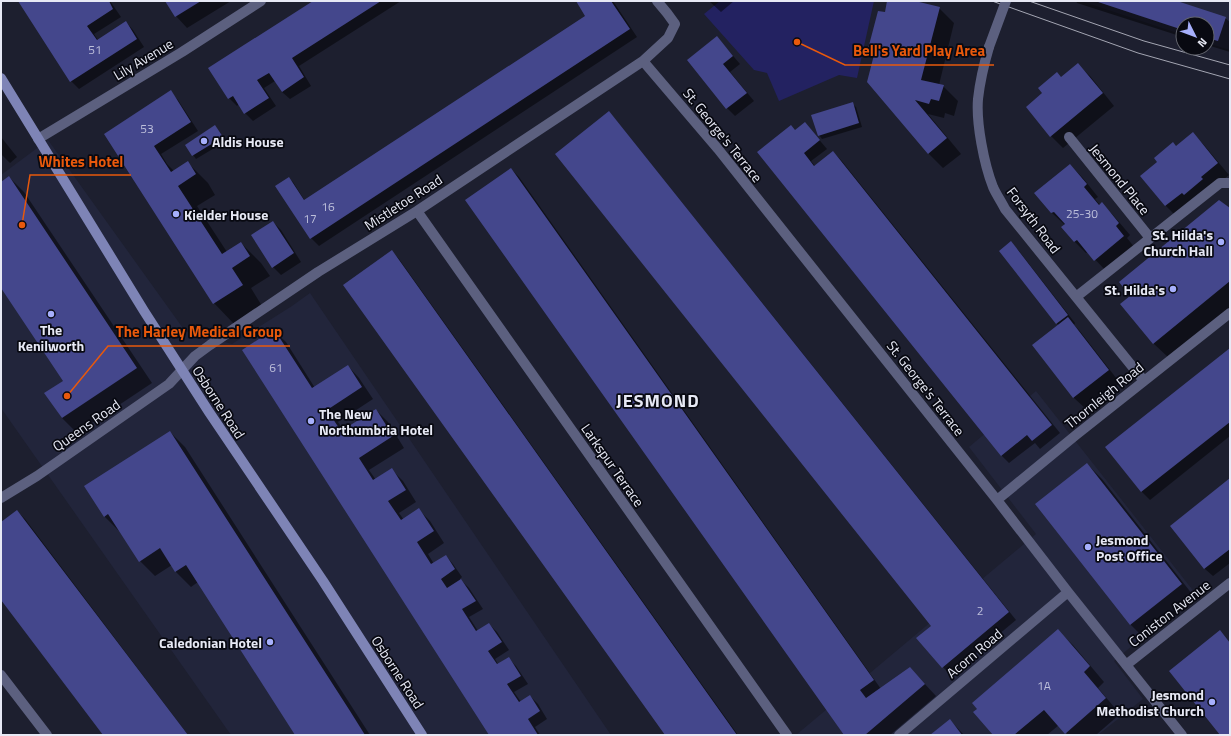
<svg xmlns="http://www.w3.org/2000/svg" width="1231" height="736" viewBox="0 0 1231 736" font-family="'Titillium Web',sans-serif">
	<style>
		.built { fill: #22253b }
		.green { fill: #232261 }
		.shadow { fill: #0007 }
		.building { fill: #44478c }
		.lines { fill: none; stroke-linecap: round; stroke-linejoin: round }
		.minor { stroke: #5c607f; stroke-width: 10 }
		.secondary { stroke: #7e84b6; stroke-width: 10 }
		.tram { stroke: #a4a6b3; stroke-width: 1 }
		.minor-bridge { stroke: #5c607f; stroke-width: 10 }
		.poi-dot { fill: #a7b0fc; stroke: #080911; stroke-width: 1.5 }
		.labels { text-anchor: middle; dominant-baseline: central; stroke-width: 3.5; stroke-linejoin: round; paint-order: stroke }
		.number-label { font-size: 12px; fill: #bec0db }
		.street-label { font-size: 14px; fill: #e7e9f5; stroke: #080911 }
		.poi-label { font-size: 14px; font-weight: bold; fill: #e7e9f5; stroke: #080911; text-anchor: start }
		.district-label { font-size: 18px; font-weight: bold; letter-spacing: 1px; fill: #e7e9f5; stroke: #080911 }
		.leader { fill: none; stroke: #e8590c; stroke-width: 1.5 }
		.callout-dot { fill: #e8590c; stroke: #080911; stroke-width: 1.5 }
		.callout-label { font-size: 15px; text-anchor: middle; font-weight: bold; fill: #e8590c; stroke: #080911; stroke-width: 3.5; stroke-linejoin: round; paint-order: stroke }
	</style>
	<rect width="100%" height="100%" fill="#1d1f2f"/>
	<path class="built" d="M1081,1H1230V50L1207,43V24H1183V35Z
		M48,140L185,331L232,344L292,306L310,293L611,735H231L1,408V175Z
		M1036,391L1195,593L1114,661L1143,699L1098,735H796L1036,534L969,447Z"/>
	<path class="green" d="M720,1H874L857,78L839,75L779,101L767,73L754,70L704,14Z"/>
	<path class="shadow" d="M19,1H110L121,17L94,34L98,40L126,22L133,30L144,47L79,89L71,81Z
		M167,1H231L187,28L176,16Z
		M315,1H401L299,66L311,86L290,99L282,92L275,81L264,88L276,106L253,121L245,113L239,104L237,106L229,98Z
		M577,1H613L637,37L319,246L311,238L277,187L289,179L293,182L305,201L587,16Z
		M709,1H734L721,12Z
		M889,1H911L939,8L954,23L939,85L943,86L958,101L954,116L945,113L944,118L928,114L961,154L943,168L928,153L875,54L869,49L885,14Z
		M1076,1H1174L1225,18L1230,22V52L1207,45V24H1183V37L1077,3Z
		M717,37L740,64L730,72L754,101L735,116L727,108L688,60Z
		M1078,65L1090,76L1114,106L1063,148L1051,136L1062,78Z
		M170,92L178,100L198,131L161,154L167,164L174,171L188,163L208,183L215,195L197,206L227,252L241,243L261,263L270,276L251,288L262,306L234,324L214,303L105,134Z
		M852,104L856,107L862,127L822,139L819,135Z
		M609,112L616,120L1016,620L950,675L918,638L933,626Z
		M805,123L827,149L811,161L815,166L833,152L841,160L1060,433L1040,449L1035,443L1009,463L1002,456L759,152L795,131Z
		M215,126L226,141L196,159L186,145Z
		M1193,134L1204,145L1229,175L1177,217L1166,206L1141,176Z
		M1,137L17,157L10,163L1,154Z
		M1070,165L1082,177L1098,197L1095,199L1100,205L1102,204L1113,215L1130,235L1127,238L1135,248L1107,272L1088,252L1086,253L1075,242L1063,227L1065,225L1052,213L1036,193Z
		M511,169L519,177L881,689L910,668L936,696L890,735H845Z
		M9,177L24,192L152,383L77,433L62,418L46,393L64,381L1,287V183Z
		M1230,209V308L1169,358L1154,344L1122,304Z
		M273,222L281,230L301,262L281,275L273,267Z
		M1011,243L1019,251L1075,323L1074,325L1079,330L1120,383L1086,409L1074,398L1034,345L1059,326L1000,251Z
		M392,251L399,259L738,735H666Z
		M274,331L286,342L315,388L348,366L359,378L373,399L338,422L344,431L376,410L388,422L404,448L369,470L376,480L391,469L403,481L416,502L399,513L404,520L419,510L430,521L444,543L428,554L434,564L446,556L453,564L462,577L460,579L469,588L483,609L469,617L478,631L489,624L497,632L509,650L495,659L498,664L508,658L516,666L528,684L514,692L521,702L530,696L538,704L547,719L535,727L540,735H491Z
		M1230,349V436L1150,500L1142,492L1107,447Z
		M170,432L185,447L370,735H297L198,582L191,587L176,572L172,565L155,576L140,561L119,531L104,516Z
		M1087,464L1102,479L1196,599L1145,639L1130,624Z
		M1230,480V563L1213,576L1205,569L1171,526Z
		M17,511L25,519L188,735H104L1,599V524Z
		M1058,631L1073,645L1104,682L1098,688L1120,714L1096,735H1068L1059,725L1047,735H994Z
		M950,720L964,735H932Z"/>
	<path class="building" d="M18,1H109L113,9L87,26L97,40L126,21L137,39L70,82Z
		M165,1H201L175,17Z
		M313,1H381L292,58L304,77L282,92L269,73L257,80L269,98L244,114L233,96L228,99L208,68Z
		M576,1H611L630,29L310,239L275,186L289,177L304,200L585,16Z
		M887,1H915L940,7L921,80L944,85L939,101L931,99L929,104L915,100L947,138L928,154L867,82L875,51L868,49L878,11L885,12Z
		M1095,1H1177L1226,17L1218,41L1207,38V24H1183V30Z
		M717,36L733,56L723,64L747,93L726,109L687,60Z
		M1078,63L1103,93L1050,137L1026,107L1042,93L1038,88L1057,72L1061,77Z
		M171,90L191,122L154,146L171,172L188,161L196,174L178,186L222,254L241,242L250,256L232,268L243,285L213,304L104,134Z
		M853,102L859,123L818,136L811,115Z
		M609,111L1009,612L942,668L916,638L931,626L555,154Z
		M805,122L820,140L804,153L814,166L833,151L1052,425L1032,441L1027,435L1001,456L757,152L791,125L795,130Z
		M215,125L223,137L192,156L185,145Z
		M1193,132L1218,163L1201,177L1203,179L1184,195L1182,193L1165,206L1140,176L1157,162L1154,158L1173,142L1176,146Z
		M1070,164L1087,184L1084,187L1099,205L1102,202L1119,223L1116,226L1124,236L1094,261L1077,240L1074,242L1061,227L1065,224L1054,212L1051,213L1034,193Z
		M511,168L874,680L860,690L866,698L910,667L925,684L865,735H844L465,200Z
		M9,176L137,368L62,418L44,393L63,381L1,288V182Z
		M1219,200L1230,208V281L1153,344L1120,304L1130,296L1119,282Z
		M273,221L294,253L272,268L251,235Z
		M1011,241L1068,315L1056,324L999,251Z
		M392,250L737,735H665L343,285Z
		M1068,317L1109,370L1073,398L1032,345Z
		M274,329L312,388L348,365L362,387L327,410L341,431L376,409L393,436L359,458L373,480L392,468L406,490L388,501L401,520L419,508L434,531L417,542L431,564L446,555L455,569L441,579L447,588L461,579L476,601L462,609L476,631L489,623L502,642L488,651L497,664L509,657L521,676L507,684L519,702L530,695L540,711L528,719L538,735H489L242,350Z
		M1230,348V422L1141,492L1105,447Z
		M170,431L350,711L365,735H295L186,565L175,572L160,548L139,562L108,514L104,517L84,486Z
		M1087,463L1182,584L1130,625L1035,504Z
		M1230,478V549L1204,569L1170,526Z
		M17,510L188,735H103L1,600V522Z
		M1058,629L1090,666L1084,672L1106,698L1065,734L1044,710L1014,735H993L973,712L977,709L972,703Z
		M1220,630L1230,643V734L1228,735H1220L1169,671Z
		M950,719L962,735H930Z"/>
	<g class="lines">
		<path class="minor" d="M989,47C984,64 980,81 978,99C976,123 984,164 993,187C996,194 1001,201 1005,209L1144,381
			M643,61L718,149L997,500L1068,592L1182,735
			M1069,137L1150,238
			M38,139L182,52L261,1
			M417,211L787,735
			M1076,297L1220,183H1230
			M1,498L37,476L169,384L195,356L210,345L318,272L417,211L643,61L668,38L675,24L667,13L657,1
			M997,500L1076,435L1230,313
			M1126,665L1230,583
			M1,675L47,735
			M899,735L1068,592"/>
		<path class="secondary" d="M1,78L144,311L209,412L323,581L422,735"/>
		<path class="tram" d="M992,1L1138,53L1230,79
			M1029,1L1144,41L1230,65"/>
		<path class="minor-bridge" d="M989,47L1006,1"/>
	</g>
	<g class="poi-dot">
		<circle cx="204" cy="141" r="4"/>
		<circle cx="176" cy="214" r="4"/>
		<circle cx="1221" cy="242" r="4"/>
		<circle cx="1173" cy="289" r="4"/>
		<circle cx="51" cy="314" r="4"/>
		<circle cx="311" cy="421" r="4"/>
		<circle cx="1088" cy="547" r="4"/>
		<circle cx="270" cy="642" r="4"/>
		<circle cx="1212" cy="702" r="4"/>
	</g>
	<g class="labels">
		<g class="number-label">
			<text x="95" y="49">51</text>
			<text x="147" y="128">53</text>
			<text x="328" y="206">16</text>
			<text x="1082" y="213">25-30</text>
			<text x="310" y="218">17</text>
			<text x="276" y="367">61</text>
			<text x="980" y="610">2</text>
			<text x="1044" y="685">1A</text>
		</g>
		<g class="street-label">
			<text transform="translate(143 59) rotate(-31)">Lily Avenue</text>
			<text transform="translate(723 135) rotate(51)">St. George's Terrace</text>
			<text transform="translate(1120 179) rotate(51)">Jesmond Place</text>
			<text transform="translate(403 202) rotate(-33)">Mistletoe Road</text>
			<text transform="translate(1034 220) rotate(53)">Forsyth Road</text>
			<text transform="translate(926 388) rotate(52)">St. George's Terrace</text>
			<text transform="translate(1104 395) rotate(-39)">Thornleigh Road</text>
			<text transform="translate(219 402) rotate(57)">Osborne Road</text>
			<text transform="translate(86 425) rotate(-35)">Queens Road</text>
			<text transform="translate(613 465) rotate(55)">Larkspur Terrace</text>
			<text transform="translate(1169 613) rotate(-38)">Coniston Avenue</text>
			<text transform="translate(974 653) rotate(-40)">Acorn Road</text>
			<text transform="translate(398 672) rotate(57)">Osborne Road</text>
		</g>
		<g class="poi-label">
			<text x="212" y="141">Aldis House</text>
			<text x="184" y="214">Kielder House</text>
			<text x="1213" y="234" text-anchor="end">St. Hilda's<tspan x="1213" dy="16">Church Hall</tspan></text>
			<text x="1165" y="289" text-anchor="end">St. Hilda's</text>
			<text x="51" y="329" text-anchor="middle">The<tspan x="51" dy="16">Kenilworth</tspan></text>
			<text x="319" y="413">The New<tspan x="319" dy="16">Northumbria Hotel</tspan></text>
			<text x="1096" y="539">Jesmond<tspan x="1096" dy="16">Post Office</tspan></text>
			<text x="262" y="642" text-anchor="end">Caledonian Hotel</text>
			<text x="1204" y="694" text-anchor="end">Jesmond<tspan x="1204" dy="16">Methodist Church</tspan></text>
		</g>
		<g class="district-label">
			<text x="658" y="400">JESMOND</text>
		</g>
	</g>
	<path class="leader" d="M797 42L845 65H994M22 225L30 175H131M67 396L108 346H290"/>
	<g class="callout-dot">
		<circle cx="797" cy="42" r="4"/>
		<circle cx="22" cy="225" r="4"/>
		<circle cx="67" cy="396" r="4"/>
	</g>
	<g class="callout-label">
		<text x="919" y="56">Bell's Yard Play Area</text>
		<text x="81" y="167">Whites Hotel</text>
		<text x="199" y="337">The Harley Medical Group</text>
	</g>
	<rect width="1231" height="736" fill="none" stroke="#e7e9f5" stroke-width="4"/>
	<g transform="translate(1195 36) rotate(132)"><circle r="19" fill="#080911" stroke="#61636c"/>
	<path d="M0-3L7 15L0 10L-7 15Z" fill="#a7b0fc"/>
	<text y="-6" font-size="11" font-weight="bold" text-anchor="middle" fill="#e7e9f5">N</text>
	</g>
</svg>
